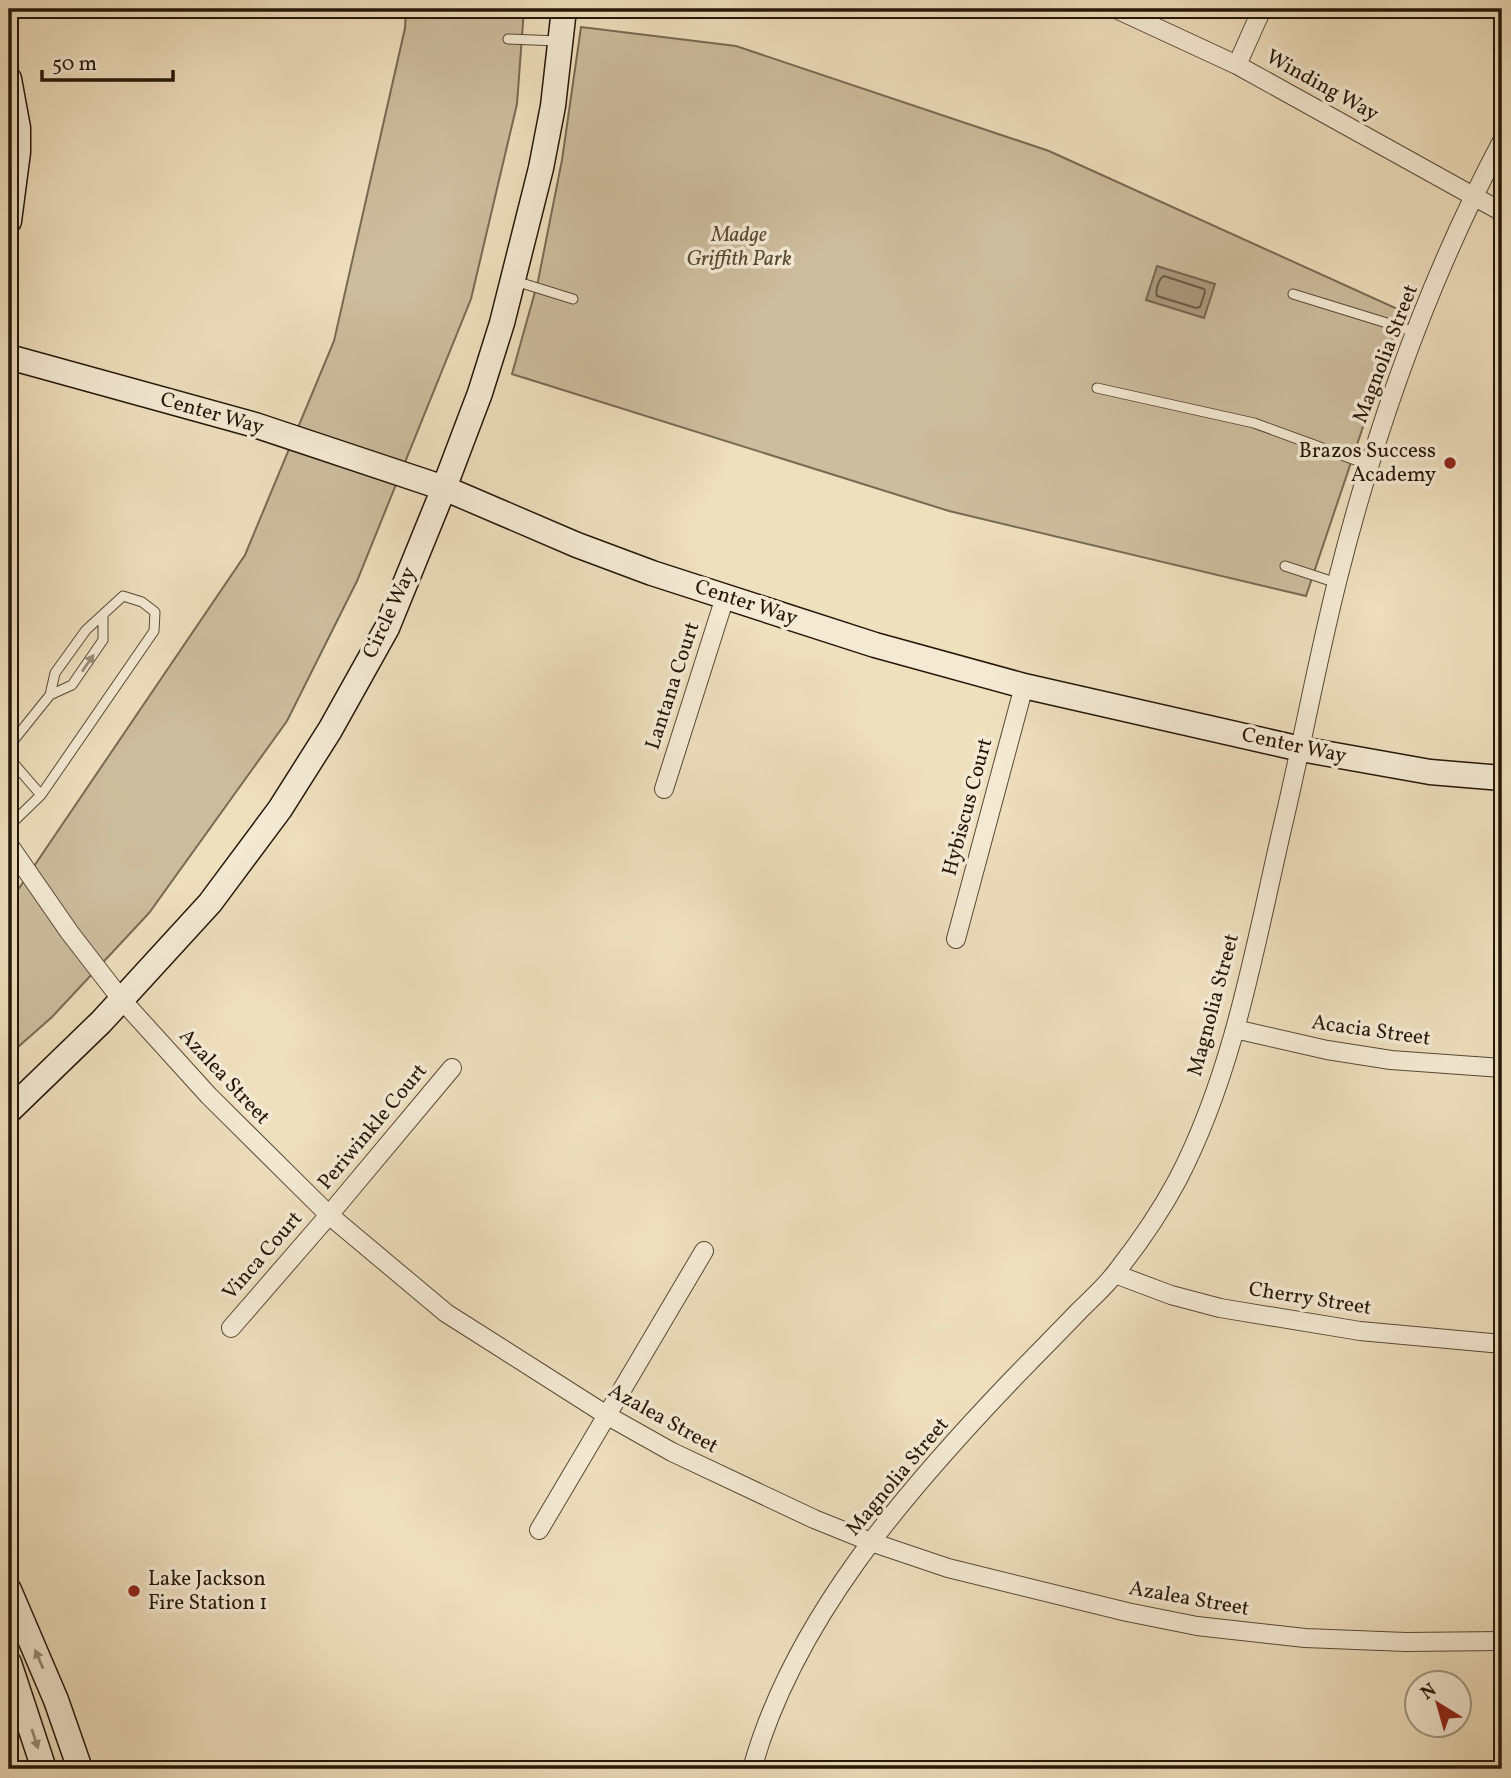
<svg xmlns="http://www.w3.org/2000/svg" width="1511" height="1778" viewBox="0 0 1511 1778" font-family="Vollkorn,serif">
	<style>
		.green { fill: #ccbd9e; stroke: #786a53; stroke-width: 2 }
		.water { fill: #aa9b7f; stroke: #75664f; stroke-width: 2 }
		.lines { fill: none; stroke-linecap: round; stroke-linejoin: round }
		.shore { stroke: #685944; stroke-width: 2 }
		.lane-casing { stroke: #574935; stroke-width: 11 }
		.street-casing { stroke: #574935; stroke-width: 20 }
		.secondary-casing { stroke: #251708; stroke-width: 27 }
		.lane { stroke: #f4ead4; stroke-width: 9 }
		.street { stroke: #f4ead4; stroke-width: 18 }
		.secondary { stroke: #f4ead4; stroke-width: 24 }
		.oneway { fill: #978b78 }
		.poi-dot { fill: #8f2418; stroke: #f4ead4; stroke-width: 2.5 }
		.labels { text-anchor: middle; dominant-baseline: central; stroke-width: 7; stroke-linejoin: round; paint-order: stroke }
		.street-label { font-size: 21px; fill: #251708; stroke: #f4ead4 }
		.park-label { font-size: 21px; font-style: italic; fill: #574935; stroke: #f4ead4 }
		.poi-label { font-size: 21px; fill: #251708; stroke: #f4ead4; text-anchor: end }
	</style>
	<rect width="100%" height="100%" fill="#eedfbd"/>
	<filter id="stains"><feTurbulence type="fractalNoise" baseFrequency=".00286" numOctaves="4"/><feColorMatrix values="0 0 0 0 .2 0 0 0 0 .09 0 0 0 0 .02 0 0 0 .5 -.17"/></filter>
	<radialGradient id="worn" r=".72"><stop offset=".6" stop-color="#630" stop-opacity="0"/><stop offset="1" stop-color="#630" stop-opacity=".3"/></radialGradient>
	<path class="green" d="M406,9H524L517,104L471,299L357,581L287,721L149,913L52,1017L9,1055V903L245,555L334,341L405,28Z
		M581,27L736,46L1049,151L1402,311L1306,596L949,511L512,374L538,281L562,160Z"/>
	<path class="water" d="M1157,266L1215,284L1204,318L1146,300Z"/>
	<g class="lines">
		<path class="shore" d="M1164,276L1204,289L1205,292L1200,307L1196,308L1157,296C1155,291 1159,278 1164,276Z"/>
		<defs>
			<path id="lane" d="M508,39L559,41
				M515,281L573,299
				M1293,294L1416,332
				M1097,388L1254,423L1369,465
				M1285,566L1337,583
				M9,746L50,695L72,685L103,640V616
				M9,758L41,795L154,631L155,612L142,602L123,596L86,630L55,673L50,695
				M9,826L41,795"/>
			<path id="street" d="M1116,9L1237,65L1502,212
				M1237,65L1262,9
				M664,789L725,597
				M9,845L70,933L121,999L209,1096L329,1215L446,1313L608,1416L672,1452L814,1519L871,1542L948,1568L1127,1612L1197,1626L1305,1638L1406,1642L1502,1641
				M956,939L1024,686
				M1235,1029L1327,1050L1391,1060L1502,1068
				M1115,1274L1171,1295L1220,1308L1360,1331L1502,1344
				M231,1328L329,1215L452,1068
				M539,1530L704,1251
				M752,1769C793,1621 905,1492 1009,1383C1032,1359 1056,1335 1079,1311C1092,1298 1106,1286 1117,1271C1139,1243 1161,1211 1178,1179C1234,1071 1255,946 1282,829C1302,745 1317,661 1338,578C1376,427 1429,278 1502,141"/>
			<path id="secondary" d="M9,79L18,128V152L9,221
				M9,357L255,425L444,488L577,545L652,573L875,645L1024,686L1301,749L1430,772L1502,778
				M9,1111L101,1022L210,903L280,809L330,730L387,628L444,488L480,393L502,323L541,168L553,106L564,9
				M9,1590L56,1700L80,1769
				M9,1663L44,1769"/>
		</defs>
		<use href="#lane" class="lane-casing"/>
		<use href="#street" class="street-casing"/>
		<use href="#secondary" class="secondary-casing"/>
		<use href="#lane" class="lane"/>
		<use href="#street" class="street"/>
		<use href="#secondary" class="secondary"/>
	</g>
	<defs><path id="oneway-solid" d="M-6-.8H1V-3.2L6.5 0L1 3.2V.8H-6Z" transform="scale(1.75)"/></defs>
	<g class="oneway">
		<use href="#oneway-solid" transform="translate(88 663) rotate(-55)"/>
		<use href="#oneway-solid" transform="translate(39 1659) rotate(-113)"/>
		<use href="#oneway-solid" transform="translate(35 1739) rotate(72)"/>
	</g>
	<g class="poi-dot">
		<circle cx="1450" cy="463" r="7"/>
		<circle cx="134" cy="1591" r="7"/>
	</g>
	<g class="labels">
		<g class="street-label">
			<text transform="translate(1322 86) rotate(29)">Winding Way</text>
			<text transform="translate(1386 354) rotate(-69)">Magnolia Street</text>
			<text transform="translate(212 414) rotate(16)">Center Way</text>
			<text transform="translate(746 603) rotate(18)">Center Way</text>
			<text transform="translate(390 613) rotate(-65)">Circle Way</text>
			<text transform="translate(673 686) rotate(-72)">Lantana Court</text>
			<text transform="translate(1294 746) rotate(12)">Center Way</text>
			<text transform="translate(968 807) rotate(-75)">Hybiscus Court</text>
			<text transform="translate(1214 1005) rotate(-75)">Magnolia Street</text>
			<text transform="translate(1371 1031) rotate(8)">Acacia Street</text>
			<text transform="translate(224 1077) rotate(47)">Azalea Street</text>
			<text transform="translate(373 1127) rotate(-50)">Periwinkle Court</text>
			<text transform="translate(263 1256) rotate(-49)">Vinca Court</text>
			<text transform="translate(1310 1299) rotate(9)">Cherry Street</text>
			<text transform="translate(663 1419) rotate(29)">Azalea Street</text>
			<text transform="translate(898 1477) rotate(-50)">Magnolia Street</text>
			<text transform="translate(1189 1599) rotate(10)">Azalea Street</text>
		</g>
		<g class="park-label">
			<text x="739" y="235">Madge<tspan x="739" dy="24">Griffith Park</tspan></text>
		</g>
		<g class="poi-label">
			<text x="1436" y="451">Brazos Success<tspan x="1436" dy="24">Academy</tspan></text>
			<text x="148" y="1579" text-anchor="start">Lake Jackson<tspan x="148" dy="24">Fire Station 1</tspan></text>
		</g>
	</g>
	<rect width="1511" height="1778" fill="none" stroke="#eedfbd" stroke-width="35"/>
	<rect x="10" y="10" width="1490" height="1757" fill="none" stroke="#251708" stroke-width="3.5"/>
	<rect x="18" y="18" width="1476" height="1743" fill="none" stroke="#251708" stroke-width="2"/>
	<g transform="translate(1438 1704) rotate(323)"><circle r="33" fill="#f4ead4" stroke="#a19682" stroke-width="2"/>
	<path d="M0-5L12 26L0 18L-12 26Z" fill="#8f2418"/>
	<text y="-10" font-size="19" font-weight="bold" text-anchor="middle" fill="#251708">N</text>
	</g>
	<path d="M42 70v10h131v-10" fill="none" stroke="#251708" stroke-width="3.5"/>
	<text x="52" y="70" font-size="21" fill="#251708" stroke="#f4ead4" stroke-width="5" paint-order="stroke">50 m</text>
	<rect width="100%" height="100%" filter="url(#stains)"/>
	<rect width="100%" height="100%" fill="url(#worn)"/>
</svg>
